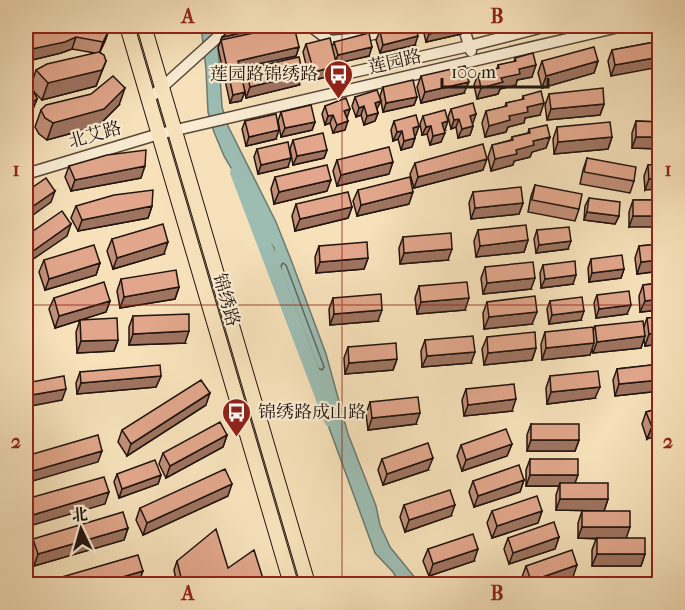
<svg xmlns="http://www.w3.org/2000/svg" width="685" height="610" viewBox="0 0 685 610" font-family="'IM FELL French Canon','Noto Serif SC',serif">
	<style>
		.water { fill: #9dbdb3; stroke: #6c7971; stroke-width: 1.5 }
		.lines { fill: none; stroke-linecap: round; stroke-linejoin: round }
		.shore { stroke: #606861; stroke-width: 1.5 }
		.river { stroke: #9dbdb3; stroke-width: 14 }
		.minor-casing { stroke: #57473a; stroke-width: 13 }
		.major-casing { stroke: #22140f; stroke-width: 16 }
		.minor { stroke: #f9ecd2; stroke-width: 10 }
		.major { stroke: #f6e1ba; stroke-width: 14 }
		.wall { fill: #c28f78; stroke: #22140f; stroke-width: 1.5 }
		.shaded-wall { fill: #9e7461; stroke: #22140f; stroke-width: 1.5 }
		.building { fill: #e1a68b; stroke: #22140f; stroke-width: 1.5 }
		.grid { fill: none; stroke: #8f2418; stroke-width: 1.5; stroke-opacity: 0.55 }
		.labels { text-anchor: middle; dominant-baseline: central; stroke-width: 4.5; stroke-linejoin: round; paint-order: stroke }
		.street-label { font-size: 18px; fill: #22140f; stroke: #f9ecd2 }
		.poi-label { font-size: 18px; fill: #22140f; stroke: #f9ecd2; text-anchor: end }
		.neatline { fill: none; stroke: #8f2418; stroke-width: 2 }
		.grid-label { font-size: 20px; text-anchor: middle; font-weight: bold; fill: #8f2418 }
	</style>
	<rect width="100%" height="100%" fill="#f6e1ba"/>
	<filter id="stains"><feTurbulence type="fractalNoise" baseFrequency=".00333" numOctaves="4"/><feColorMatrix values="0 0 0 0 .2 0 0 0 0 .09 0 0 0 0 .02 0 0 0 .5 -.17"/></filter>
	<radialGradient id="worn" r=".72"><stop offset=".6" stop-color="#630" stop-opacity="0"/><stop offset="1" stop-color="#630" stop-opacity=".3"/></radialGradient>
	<path class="water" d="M201,26H214L218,45L222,107L228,126L276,222L293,265L326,354L348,434L376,506L380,525L390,547L420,584H400L393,572L375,553L327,422L326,408L275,272L274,248L256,223L243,188L224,156L214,132L208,112L206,69Z"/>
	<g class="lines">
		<path class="shore" d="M283,263L286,265L320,356L324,367L322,370L318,368L281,271V266Z"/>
		<path class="river" d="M237,172L331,420"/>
		<defs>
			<path id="minor" d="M310,26L321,34
				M331,26L321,34L330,41L351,39L409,26
				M463,26L471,51
				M349,73L469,46L547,26
				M149,99L230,26
				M26,174L159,134L623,26"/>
			<path id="major" d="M127,26L291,584
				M144,26L308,584"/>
		</defs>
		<use href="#minor" class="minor-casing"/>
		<use href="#major" class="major-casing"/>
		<use href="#minor" class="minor"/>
		<use href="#major" class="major"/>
	</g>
	<path class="wall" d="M281,26L299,47L296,56L239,68L242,80L246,69L299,85L246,98L245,92L241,101L230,103L218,48L222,37Z
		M424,26H464L461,34L426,42L423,29Z
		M109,30L105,41L100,52L106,61L96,86L42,100L33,91L37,99L30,116L26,119V85L31,86L36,70L95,53L72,49L61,53L28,61L26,59V32Z
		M380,31L415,45L380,53L376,40Z
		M660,41L611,76L608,61L612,50Z
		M334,42L369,56L336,63L337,66L334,75L310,81L303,52L306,44L332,47Z
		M515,58L532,77L517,80L516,85L500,89L498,94L477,99L474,85L478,74L497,69L498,65L514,62Z
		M542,61H598L594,73L542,88L538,73Z
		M421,76L464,93L421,103L417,87Z
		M383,87L417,97L414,105L383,112L380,96Z
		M549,94L604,104L600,115L547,120L545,105Z
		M523,96L540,115L525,118L524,123L508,127L506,132L485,137L482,123L486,111L505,107L506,103L522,100Z
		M355,97L377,109L378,113L375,121L364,125L361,115L356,117L352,106Z
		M119,105L98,126L47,140L39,134L35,127L41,110Z
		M325,106L347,118L345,130L333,133L330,123L325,125L322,114Z
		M451,109L476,114L472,123L473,126L470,135L458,138L456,127L451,129L448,117Z
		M281,112L315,122L312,130L281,137L278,121Z
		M423,116L445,130H444L441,142L430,145L427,134L422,135L420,124Z
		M245,121L276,139L246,146L242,129Z
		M394,121L419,126L415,135V138L412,147L401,150L398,139L393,141L391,130Z
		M636,121L660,122V149L632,148V133Z
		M557,127L612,137L608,149L554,154L553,139Z
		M529,129L550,137L546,148L532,152L530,157L514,161L513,165L491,171L488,157L492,145L511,140L512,137L528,133Z
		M293,140L327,150L324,158L293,165L290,149Z
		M257,149L288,167L258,174L254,157Z
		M587,158L634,181L630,193L580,184L583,170Z
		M337,160L389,174L337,186L333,171Z
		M415,163L483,170L414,188L410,174Z
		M660,164L645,190L644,176L648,165Z
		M69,166L141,178L71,191L65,177Z
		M275,177L327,191L274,204L271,189Z
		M535,185L579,209L575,221L528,212L531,196Z
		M358,190L409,204L357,216L353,201Z
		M473,192L523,203L519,214L471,219L469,203Z
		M589,198L619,216L615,224L584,220L585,206Z
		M633,200H660L629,227V212Z
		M296,204L352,207L348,218L295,231L292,216Z
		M76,206H152L148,218L78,231L71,218Z
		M478,230L528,240L524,252L476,257L474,241Z
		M537,230L568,249L536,253L534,239Z
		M403,237L448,260L400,264L399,248Z
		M112,239L164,254L113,269L107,251Z
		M660,244V271L637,274L635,258L639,246Z
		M319,246L368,258L364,269L316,273L315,257Z
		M591,259L624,269L621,278L589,282L588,268Z
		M44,260L100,263L96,275L45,290L39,272Z
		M543,265L573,284L541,288L540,273Z
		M485,267L531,289L483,294L481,278Z
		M121,279L179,287L175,299L120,308L117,291Z
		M660,283V310L640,312L639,296L643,285Z
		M419,286L465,310L417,314L415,298Z
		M597,295L627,314L596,318L594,303Z
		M54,298L110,301L106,312L55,328L49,309Z
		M333,298L378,321L330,325L329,309Z
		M550,301L581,320L549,324L547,309Z
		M487,302L532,324L484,329L483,313Z
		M133,316L185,343L129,345V327Z
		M660,317V344L645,346L644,339L641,348L593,353L592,349L590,355L542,360L541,344L545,332L593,331L595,326L644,327L647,318Z
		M80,320L118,340L114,351L77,353L76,332Z
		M487,337L536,348L532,360L484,365L482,349Z
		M425,340L471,363L422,367L421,351Z
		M348,347L397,359L393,370L345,374L344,358Z
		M660,364V391L615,396L613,380L617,369Z
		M80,372L161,376L156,387L77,394L76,383Z
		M550,376L595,398L547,404L546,388Z
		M466,389L512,411L464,416L462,400Z
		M370,402L416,424L368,430L366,414Z
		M206,405L127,456L118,442L122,430Z
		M660,408L647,439L642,424L646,412Z
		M531,424L579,440L575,451H527V435Z
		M227,435L223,447L166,478L159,464L163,453Z
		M512,444L507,456L462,471L457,456L461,445Z
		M382,459L428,470L383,485L378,470Z
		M530,459L575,483L608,499L604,511L556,510V495L559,486H526V470Z
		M117,474L161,475L158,484L119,498L114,482Z
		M524,480L520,492L474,507L469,492L473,481Z
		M228,496L143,535L136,520L140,508Z
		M404,505L451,516L405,532L400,517Z
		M492,511H542L538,523L492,538L487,523Z
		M582,511L626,538L645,554L641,566H592V550L596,539L578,538V523Z
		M128,528L124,540L34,566L29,550L33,539Z
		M559,537L555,549L509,564L504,549L508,538Z
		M428,549L474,561L429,576L423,561Z
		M177,561L228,568L176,580L174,570Z
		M526,566L573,577L550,585H524L522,577Z"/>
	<path class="shaded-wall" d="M274,26H282H281L277,35L221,40L222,37Z
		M464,26L461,34L426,42L429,34Z
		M477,26H493L475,30Z
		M109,30L105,41L99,54L103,42Z
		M418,36L415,45L380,53L383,45Z
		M76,37L72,49L61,53L28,61L32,49Z
		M299,47L296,56L234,69L238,61Z
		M372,47L369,56L334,64L338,55Z
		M660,57V67L611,76L615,65Z
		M106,61L96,86L42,100L48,83Z
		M598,61L594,73L542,88L546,76Z
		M536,65L532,77L517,80L516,85L500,89L498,94L477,99L481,88L519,69Z
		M337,66L334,75L310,81L314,72Z
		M303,74L299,85L246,98L250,87Z
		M469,82L464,93L421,103L425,92Z
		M125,88L119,105L98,126L47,140L53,123Z
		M245,92L241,101L230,103L233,95Z
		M417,97L414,105L383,112L386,103Z
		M37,99L30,116L26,119V106Z
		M381,101L377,109L375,103Z
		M544,103L540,115L525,118L524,123L508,127L506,132L485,137L489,126L527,107Z
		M604,104L600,115L547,120L551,109Z
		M364,106L361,115L356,117L359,108Z
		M350,109L347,118L344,111Z
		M378,113L375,121L364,125L367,116Z
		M476,114L473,123L467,124L470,116Z
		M333,115L330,123L325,125L328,116Z
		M459,119L456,127L451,129L454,120Z
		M348,121L345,130L333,133L337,125Z
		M448,121L445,130L439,131L442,123Z
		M315,122L312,130L281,137L285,128Z
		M419,126L416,135L410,136L413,128Z
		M431,126L427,134L422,135L426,127Z
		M473,126L470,135L458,138L462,129Z
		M279,130L276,139L246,146L249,137Z
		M402,131L398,139L393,141L397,132Z
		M445,133L441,142L430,145L433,136Z
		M550,137L546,148L532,152L530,157L514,161L513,165L491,171L495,159L533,141Z
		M612,137L608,149L554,154L558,142Z
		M636,137H660V149L632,148Z
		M415,138L412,147L401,150L404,141Z
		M327,150L324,158L293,165L297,156Z
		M291,158L288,167L258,174L261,165Z
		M487,159L483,170L414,188L418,177Z
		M393,162L389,174L337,186L341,175Z
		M145,166L141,178L71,191L75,180Z
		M660,178V189L645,190L649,179Z
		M331,180L327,191L274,204L279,192Z
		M55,191L51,202L26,220V211Z
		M413,192L409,204L357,216L361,205Z
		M523,203L519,214L471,219L475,208Z
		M152,206L148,218L78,231L82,220Z
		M352,207L348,218L295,231L300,219Z
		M587,212L619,216L615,224L584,220Z
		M633,216H660V227H629Z
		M71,224L67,236L26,264V256Z
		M528,240L524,252L476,257L480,246Z
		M571,241L568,249L536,253L539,245Z
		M168,242L164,254L113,269L117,258Z
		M452,249L448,260L400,264L404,253Z
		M368,258L364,269L316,273L320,262Z
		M660,260V271L637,274L641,262Z
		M100,263L96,275L45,290L49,279Z
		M624,269L621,278L589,282L592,273Z
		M576,275L573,284L541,288L545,279Z
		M535,278L531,289L483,294L487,283Z
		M179,287L175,299L120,308L124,297Z
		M469,298L465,310L417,314L421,302Z
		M660,299V310L640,312L645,301Z
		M110,301L106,312L55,328L59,316Z
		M631,305L627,314L596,318L599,309Z
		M382,310L378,321L330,325L334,314Z
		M584,311L581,320L549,324L552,315Z
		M537,312L532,324L484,329L489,317Z
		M33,315L29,326L26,328V319Z
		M189,331L185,343L129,345L133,334Z
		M660,333V344L645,346L649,334Z
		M645,336L641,348L593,353L597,342Z
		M118,340L114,351L77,353L81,341Z
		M594,343L590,355L542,360L546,348Z
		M536,348L532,360L484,365L488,353Z
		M475,352L471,363L422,367L427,356Z
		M397,359L393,370L345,374L349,363Z
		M161,376L156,387L77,394L81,383Z
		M660,380V391L615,396L619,384Z
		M600,387L595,398L547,404L551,392Z
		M66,389L62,400L26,407V396Z
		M210,393L206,405L127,456L131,444Z
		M516,399L512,411L464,416L468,405Z
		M420,413L416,424L368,430L372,418Z
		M660,425V435L647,439L652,427Z
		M227,435L223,447L166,478L170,466Z
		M531,440H579L575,451H527Z
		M512,444L507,456L462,471L466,460Z
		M102,451L98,462L26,483V473Z
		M433,458L428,470L383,485L387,474Z
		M161,475L158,484L119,498L122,489Z
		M530,475H578L574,486L560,483L559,486H526Z
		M524,480L520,492L474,507L478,496Z
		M232,484L228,496L143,535L147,523Z
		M109,492L105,504L26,527V517Z
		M560,499H608L604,511L556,510Z
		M455,505L451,516L405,532L409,520Z
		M542,511L538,523L492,538L497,526Z
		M582,527H630L626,539L578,538Z
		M128,528L124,540L34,566L38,554Z
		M559,537L555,549L509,564L513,553Z
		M478,549L474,561L429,576L433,564Z
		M597,554H645L641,566H592Z
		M577,565L573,577L550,585H530L531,581Z
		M143,571L139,582L131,585H95Z"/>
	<path class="building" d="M57,26H102L109,30L103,42L76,37L65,42L32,49L26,46V32Z
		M235,26H274L222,37Z
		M286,26H294L299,47L238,61L245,92L233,95L221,40Z
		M402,26H415L418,36L383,45L380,31Z
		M427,26H463L429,34Z
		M369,33L372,47L338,55L334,42Z
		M330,38L337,66L314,72L306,44Z
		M660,41V57L615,65L612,50Z
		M594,47L598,61L546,76L542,61Z
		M99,52L104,55L106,61L102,70L48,83L36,70L47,64Z
		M533,53L536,65L519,69L520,74L501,78L503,82L481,88L478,74L499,68L498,65L516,61L515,58Z
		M299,57L303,74L250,87L246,69Z
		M465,66L469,82L425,92L421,76Z
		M113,76L125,88L104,109L53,123L45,118L41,110L46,105L91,94Z
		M413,80L417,97L386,103L383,87Z
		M26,85H27L32,87L37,99L26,106Z
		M603,88L604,104L551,109L549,94Z
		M377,90L381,101L375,103L378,113L367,116L364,106L359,108L355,97Z
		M541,91L544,103L527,107L528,112L509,116L510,120L489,126L486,111L507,106L506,103L524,99L523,96Z
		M346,98L350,109L344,111L348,121L337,125L333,115L328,116L325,106Z
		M473,103L476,114L470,116L473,126L462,129L459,119L454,120L451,109Z
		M311,105L315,122L285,128L281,112Z
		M445,110L448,121L442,123L445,133L433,136L431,126L426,127L423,116Z
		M276,114L279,130L249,137L245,121Z
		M416,115L419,126L413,128L415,138L404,141L402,131L397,132L394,121Z
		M636,121L660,122V137H636Z
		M610,122L612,137L558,142L557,127Z
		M547,125L550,137L533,141L534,145L516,150L517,154L495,159L492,145L513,140L512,137L530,133L529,129Z
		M323,133L327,150L297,156L293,140Z
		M288,142L291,158L261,165L257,149Z
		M483,144L487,159L418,177L415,163Z
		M389,147L393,162L341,175L337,160Z
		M146,150L145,166L75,180L69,166L107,155Z
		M587,158L636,167L634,181L584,172Z
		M660,164V178L649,179L648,165Z
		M327,165L331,180L279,192L275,177Z
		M410,177L413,192L361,205L358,190Z
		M46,178L55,191L26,211V192Z
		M535,185L582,194L579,209L532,200Z
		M521,187L523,203L475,208L473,192Z
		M153,190L152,206L82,220L76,206L114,195Z
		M348,192L352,207L300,219L296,204Z
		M589,198L620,202L619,216L587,212Z
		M633,200H660V216H633Z
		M62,211L71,224L26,256V236Z
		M163,224L168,242L117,258L112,239Z
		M526,225L528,240L480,246L478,230Z
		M569,227L571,241L539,245L537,230Z
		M451,233L452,249L404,253L403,237Z
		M367,242L368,258L320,262L319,246Z
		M660,244V260L641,262L639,246Z
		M94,245L100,263L49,279L44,260Z
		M622,255L624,269L592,273L591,259Z
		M575,261L576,275L545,279L543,265Z
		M533,262L535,278L487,283L485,267Z
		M176,270L179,287L124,297L121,279Z
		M104,282L110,301L59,316L54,298Z
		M467,282L469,298L421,302L419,286Z
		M660,283V299L645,301L643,285Z
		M629,291L631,305L599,309L597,295Z
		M381,294L382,310L334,314L333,298Z
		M535,296L537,312L489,317L487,302Z
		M582,297L584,311L552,315L550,301Z
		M26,300L33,315L26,319Z
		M189,314V331L133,334V316Z
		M660,317V333L649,334L647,318Z
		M117,318L118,340L81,341L80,320Z
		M643,321L645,336L597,342L595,326Z
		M593,327L594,343L546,348L545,332Z
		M535,332L536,348L488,353L487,337Z
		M473,336L475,352L427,356L425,340Z
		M396,343L397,359L349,363L348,347Z
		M660,364V380L619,384L617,369Z
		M160,365L161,376L81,383L80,372Z
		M598,371L600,387L551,392L550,376Z
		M64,376L66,389L26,396V383Z
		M201,380L210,393L131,444L122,430Z
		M514,384L516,399L468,405L466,389Z
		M418,397L420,413L372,418L370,402Z
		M660,408V425L652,427L646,412Z
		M220,422L227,435L170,466L163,453Z
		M531,424H579V440H531Z
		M506,429L512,444L466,460L461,445Z
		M98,435L102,451L26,473V456Z
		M428,443L433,458L387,474L382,459Z
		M530,459H578V475H530Z
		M155,460L161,475L122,489L117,474Z
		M519,465L524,480L478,496L473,481Z
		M225,469L232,484L147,523L140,508Z
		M104,477L109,492L26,517V499Z
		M560,483H608V499H560Z
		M450,490L455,505L409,520L404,505Z
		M537,496L542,511L497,526L492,511Z
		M582,511H630V527H582Z
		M123,512L128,528L38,554L33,539Z
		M554,522L559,537L513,553L508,538Z
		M216,529L228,568L254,550L265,585H170L181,577L177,561Z
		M473,534L478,549L433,564L428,549Z
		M597,538H645V554H597Z
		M572,550L577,565L531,581L526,566Z
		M138,555L143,571L95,585H49L48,581Z"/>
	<path class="grid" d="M342,26V584M26,305H660"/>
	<defs>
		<symbol id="bus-pin" viewBox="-11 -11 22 30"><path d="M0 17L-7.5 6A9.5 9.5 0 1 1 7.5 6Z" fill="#8f2418" stroke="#f9ecd2"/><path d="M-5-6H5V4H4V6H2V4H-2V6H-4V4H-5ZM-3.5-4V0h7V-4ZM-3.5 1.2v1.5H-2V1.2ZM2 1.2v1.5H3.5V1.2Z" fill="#fff"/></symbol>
	</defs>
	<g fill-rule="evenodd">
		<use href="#bus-pin" x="322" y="58" width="33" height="45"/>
		<use href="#bus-pin" x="220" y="396" width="33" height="45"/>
	</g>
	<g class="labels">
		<g class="street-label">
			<text transform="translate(395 62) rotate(-13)">莲园路</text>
			<text transform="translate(95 135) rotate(-16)">北艾路</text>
			<text transform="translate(226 300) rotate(74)">锦绣路</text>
		</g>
		<g class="poi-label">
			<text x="318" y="74">莲园路锦绣路</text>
			<text x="258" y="412" text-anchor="start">锦绣路成山路</text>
		</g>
	</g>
	<rect width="685" height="610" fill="none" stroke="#f6e1ba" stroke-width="66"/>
	<g transform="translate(81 529) rotate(355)" stroke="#f9ecd2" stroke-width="4.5" paint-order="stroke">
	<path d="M0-4.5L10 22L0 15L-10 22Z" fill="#22140f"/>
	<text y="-9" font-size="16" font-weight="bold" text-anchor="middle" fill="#22140f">北</text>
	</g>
	<path d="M442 78v9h106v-9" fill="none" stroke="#22140f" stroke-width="3"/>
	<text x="451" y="78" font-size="18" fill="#22140f" stroke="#f9ecd2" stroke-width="4.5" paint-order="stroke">100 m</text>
	<rect x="33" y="33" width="619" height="544" class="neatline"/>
	<g class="grid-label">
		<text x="188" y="23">A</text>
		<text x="497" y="23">B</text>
		<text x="16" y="176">1</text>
		<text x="668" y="176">1</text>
		<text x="16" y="448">2</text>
		<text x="668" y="448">2</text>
		<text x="188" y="600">A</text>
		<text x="497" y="600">B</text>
	</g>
	<rect width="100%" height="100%" filter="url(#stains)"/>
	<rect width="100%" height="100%" fill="url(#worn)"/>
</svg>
